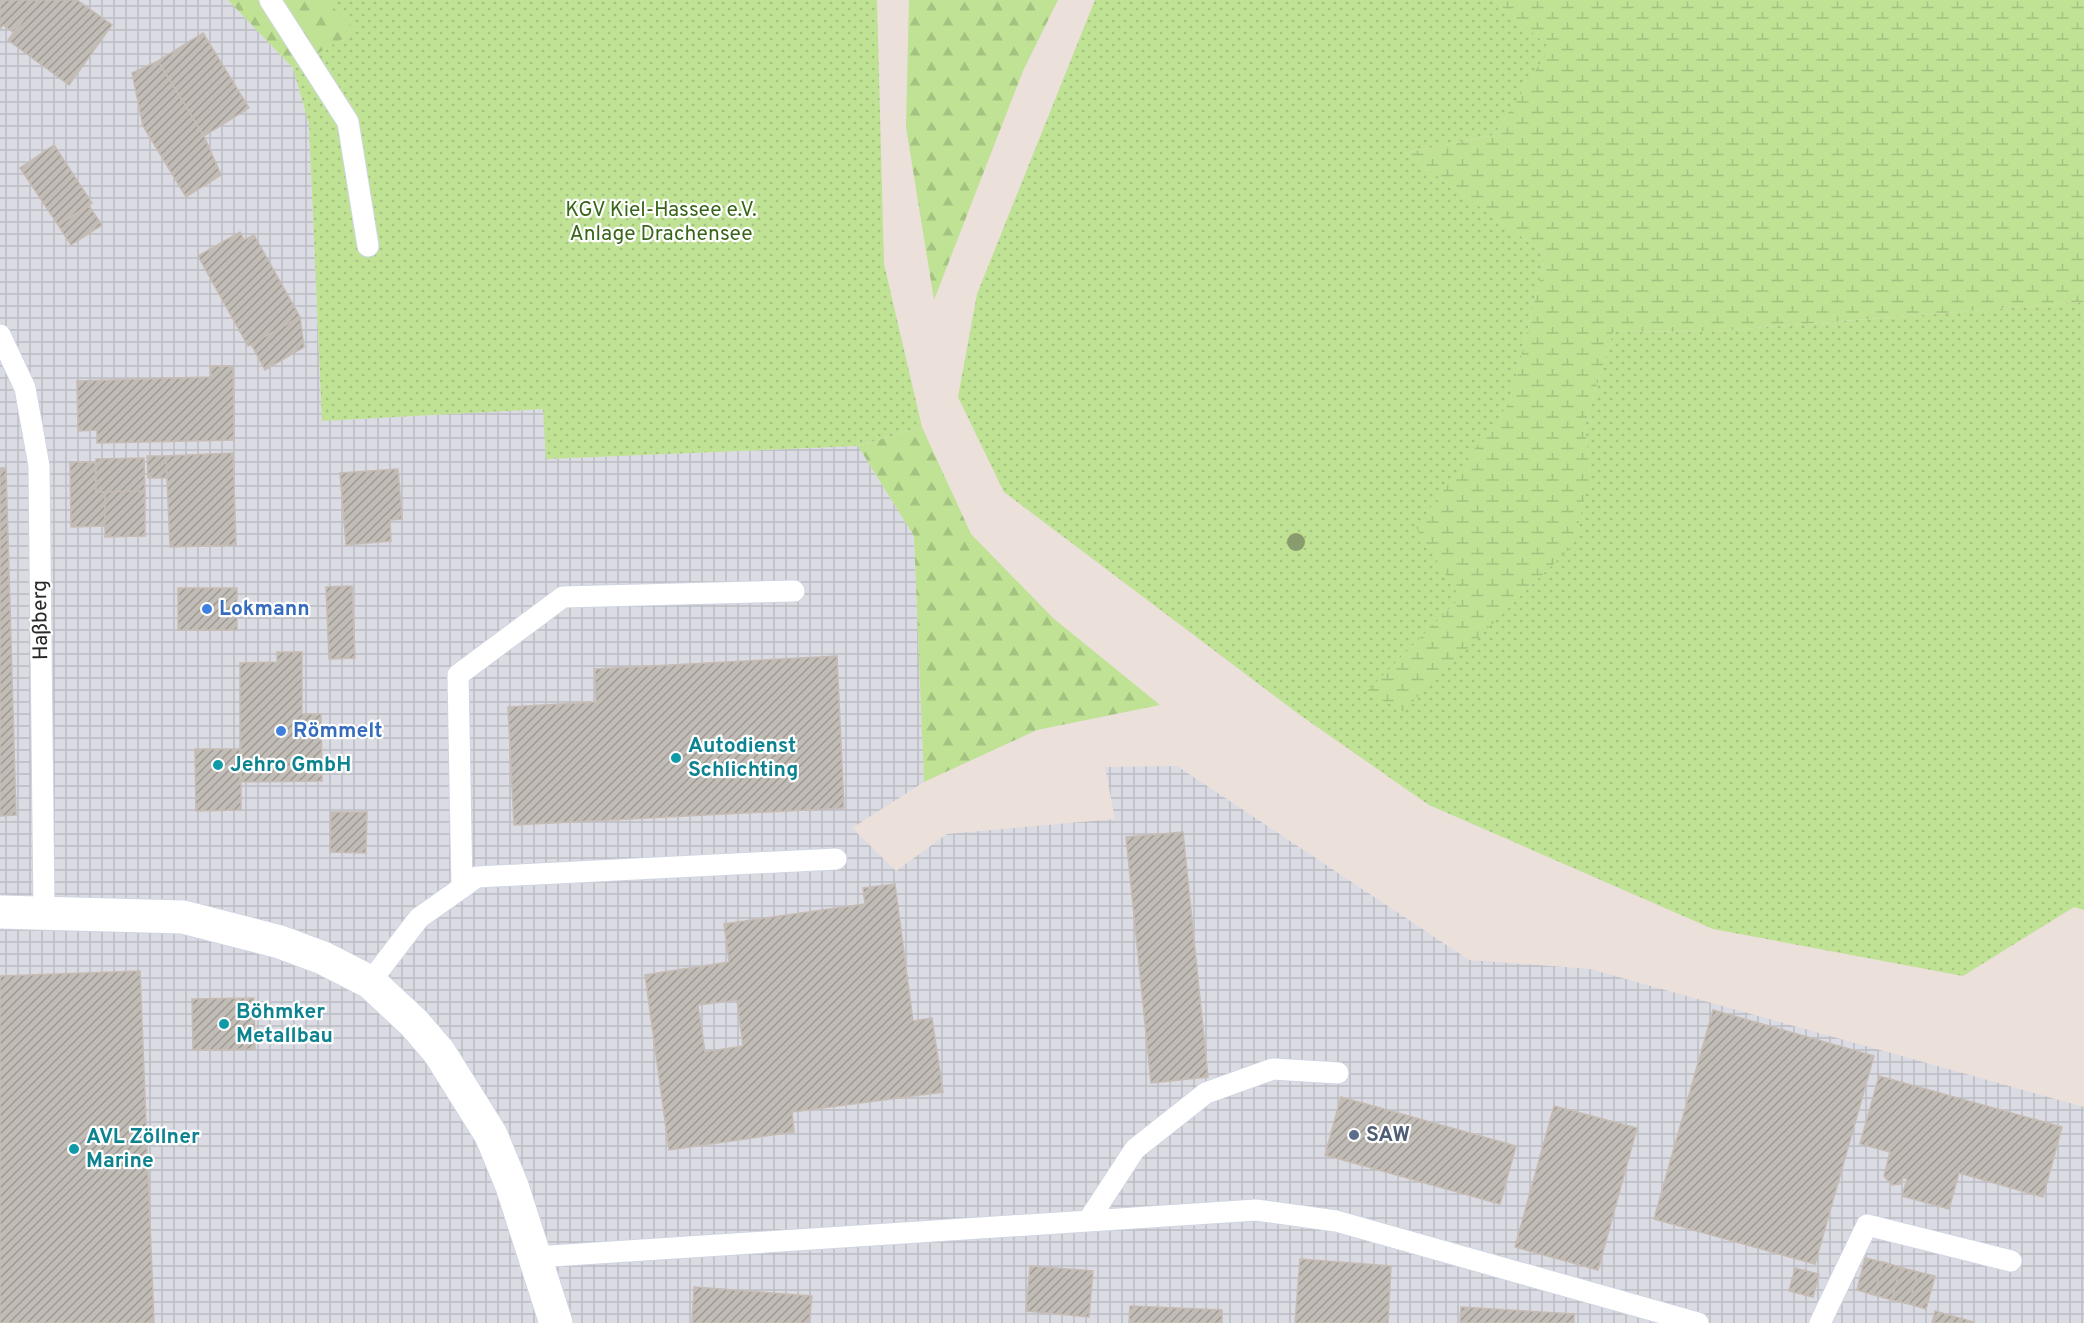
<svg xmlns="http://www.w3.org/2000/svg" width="2084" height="1323" viewBox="0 0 2084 1323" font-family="Overpass,sans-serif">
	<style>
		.industrial { fill: url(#industrial-grid) }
		.grass { fill: url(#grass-dots) }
		.forest { fill: url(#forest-firs) }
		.wetland { fill: url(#wetland-marsh) }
		.building { fill: url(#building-hatch); stroke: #c6bcb4; stroke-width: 1.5; fill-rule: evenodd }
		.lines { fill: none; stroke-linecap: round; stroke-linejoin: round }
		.lane-casing { stroke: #cfd6e2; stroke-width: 23 }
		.street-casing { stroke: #cfd6e2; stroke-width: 35 }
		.lane { stroke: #fff; stroke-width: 21 }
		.street { stroke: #fff; stroke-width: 33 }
		.tree { fill: #899c70 }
		.shop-dot { fill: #3f7fe0; stroke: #fff; stroke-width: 2 }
		.culture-dot { fill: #0f9aa8; stroke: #fff; stroke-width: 2 }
		.service-dot { fill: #5c6f8a; stroke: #fff; stroke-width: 2 }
		.labels { text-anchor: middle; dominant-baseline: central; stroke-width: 4.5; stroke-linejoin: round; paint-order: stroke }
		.park-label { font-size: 21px; fill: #386519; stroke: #fff }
		.shop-label { font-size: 21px; font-weight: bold; fill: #366cbe; stroke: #fff; text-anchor: start }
		.street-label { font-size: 21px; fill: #282828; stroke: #fff }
		.culture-label { font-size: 21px; font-weight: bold; fill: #0d838f; stroke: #fff; text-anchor: start }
		.service-label { font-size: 21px; font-weight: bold; fill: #4e5e75; stroke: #fff; text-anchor: start }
	</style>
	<defs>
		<pattern id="industrial-grid" width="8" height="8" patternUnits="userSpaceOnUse" patternTransform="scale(1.5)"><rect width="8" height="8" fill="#dbdbe3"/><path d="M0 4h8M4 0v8" fill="none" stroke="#bcbcc3"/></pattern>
		<pattern id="grass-dots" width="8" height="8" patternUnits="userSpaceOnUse" patternTransform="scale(1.5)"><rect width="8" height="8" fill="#bfe295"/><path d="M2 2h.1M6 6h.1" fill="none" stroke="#a4c280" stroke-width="1.8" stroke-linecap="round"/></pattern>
		<pattern id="forest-firs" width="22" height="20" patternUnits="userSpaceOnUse" patternTransform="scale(1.5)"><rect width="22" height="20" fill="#bfe295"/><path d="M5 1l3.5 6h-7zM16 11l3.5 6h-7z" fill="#a4c280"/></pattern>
		<pattern id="wetland-marsh" width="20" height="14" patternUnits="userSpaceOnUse" patternTransform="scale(1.5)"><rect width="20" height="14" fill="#bfe295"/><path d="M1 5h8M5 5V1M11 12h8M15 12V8" fill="none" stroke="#a4c280"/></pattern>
		<pattern id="building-hatch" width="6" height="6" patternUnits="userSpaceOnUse" patternTransform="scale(1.5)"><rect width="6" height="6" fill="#c2bcb6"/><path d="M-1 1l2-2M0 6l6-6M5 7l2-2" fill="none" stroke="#9e9994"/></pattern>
	</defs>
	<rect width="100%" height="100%" fill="#ebe0da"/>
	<path class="industrial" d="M0,0H228L293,68L309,124L322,421L544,409L546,459L858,446L914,536L924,782L852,828L896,871L947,834L1115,819L1105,767L1177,766L1469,960L1590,969L2084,1107V1323H0Z"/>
	<path class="grass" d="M326,0H877L884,264L922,427L858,446L546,459L543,409L322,421L309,124L293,68L355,31Z
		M1095,0H1494L1551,48L1494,135L1405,153L1546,254L1510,402L1476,449L1460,598L1367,692L1590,474L1585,424L1613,332L1718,331L2084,302V910L2074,907L1963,976L1713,929L1429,805L1300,715L1004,492L958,397L977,294Z"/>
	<path class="forest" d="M228,0H326L356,31L293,68Z
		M909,0H1058L1023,71L934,300L906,127Z
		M922,427L971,534L1053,618L1160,705L1037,730L924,782L914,536L858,446Z"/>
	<path class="wetland" d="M1494,0H2084V302L1718,331L1613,332L1585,424L1590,474L1574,544L1403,711L1366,692L1460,598L1416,527L1510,402L1546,254L1405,153L1494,135L1550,48Z"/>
	<path class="building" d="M0,0H37L14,33L3,25L0,29Z
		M37,0H77L112,25L69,85L8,40Z
		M203,33L249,108L204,136L158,61Z
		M158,61L204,136L221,175L186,197L143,126L132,73Z
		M54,145L92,203L58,225L20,168Z
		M89,206L102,225L71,245L58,225Z
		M240,232L244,240L254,235L300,317L248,346L198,256Z
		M300,317L304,347L265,370L251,344Z
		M211,366H233L234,440L97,443V430L78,431L77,381L211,377Z
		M233,453L236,545L170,547L166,456Z
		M147,456H166L167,478H148Z
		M144,458L145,491L96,492V459Z
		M70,462H95L96,492H105V526L71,527Z
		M0,468H6L16,815L0,816Z
		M398,469L402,519L390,520L391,541L346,545L340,473Z
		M145,491V536L105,537V492Z
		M352,586L355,658L329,659L326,587Z
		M178,588H237V630H178Z
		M277,652H302V714H321L322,781L240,782V663L277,662Z
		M837,656L844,808L514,825L508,707L596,702L595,669Z
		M195,749H241V810L196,811Z
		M331,812H367L366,853L330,852Z
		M1183,832L1208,1077L1151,1083L1126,837Z
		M895,884L913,1021L932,1018L943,1092L792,1112L794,1132L669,1150L645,975L729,962L724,924L865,904L863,888ZM737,1000L743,1046L705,1052L698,1005Z
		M140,971L154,1323H0V976Z
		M254,998L255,1049L193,1050L192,999Z
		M1713,1010L1874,1056L1815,1264L1654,1219Z
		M1879,1076L2062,1127L2043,1197L1959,1173L1949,1209L1902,1196L1907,1179L1903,1177L1901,1184L1892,1185L1884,1176L1890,1152L1860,1144Z
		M1341,1097L1516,1146L1500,1204L1325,1155Z
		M1554,1106L1637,1128L1598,1270L1515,1247Z
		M1865,1258L1883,1262L1874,1295L1857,1290Z
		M1300,1259L1391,1266L1388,1323H1295Z
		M1883,1262L1900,1267L1892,1300L1874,1295Z
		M1030,1266L1093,1271L1089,1317L1026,1311Z
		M1900,1267L1918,1272L1909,1304L1892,1300Z
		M1795,1268L1819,1274L1813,1297L1789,1291Z
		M1918,1272L1935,1276L1926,1309L1909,1304Z
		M694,1287L812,1296L809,1323H692Z
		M1130,1306L1222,1310V1323H1129Z
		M1461,1307L1574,1314V1323H1460Z
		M1935,1311L1974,1322L1973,1323H1932Z"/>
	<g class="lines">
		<defs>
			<path id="lane" d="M270,0L348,122L368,246
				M0,335L25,388L39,466L44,911
				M462,888L458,675L563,597L794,591
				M370,982L419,918L477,877L836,859
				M1088,1221L1135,1149L1206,1093L1273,1069L1338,1073
				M536,1257L1256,1210L1336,1221L1698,1323
				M1820,1323L1867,1225L2011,1261"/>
			<path id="street" d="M0,912L183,917L280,942L323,958L370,982L414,1023L439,1052L491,1135L512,1186L556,1323"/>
		</defs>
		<use href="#lane" class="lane-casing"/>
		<use href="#street" class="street-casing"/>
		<use href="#lane" class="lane"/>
		<use href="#street" class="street"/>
	</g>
	<circle class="tree" cx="1296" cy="542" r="9"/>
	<g class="shop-dot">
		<circle cx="207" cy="609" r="6"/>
		<circle cx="281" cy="731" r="6"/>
	</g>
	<g class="culture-dot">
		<circle cx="676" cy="758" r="6"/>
		<circle cx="218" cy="765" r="6"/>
		<circle cx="224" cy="1024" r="6"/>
		<circle cx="74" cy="1149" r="6"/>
	</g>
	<circle class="service-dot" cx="1354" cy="1135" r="6"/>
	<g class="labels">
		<g class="park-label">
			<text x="661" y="210">KGV Kiel-Hassee e.V.<tspan x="661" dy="24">Anlage Drachensee</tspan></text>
		</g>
		<g class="shop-label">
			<text x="219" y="609">Lokmann</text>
			<text x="293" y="731">Römmelt</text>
		</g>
		<g class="street-label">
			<text transform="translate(41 620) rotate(-91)">Haßberg</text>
		</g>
		<g class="culture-label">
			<text x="688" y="746">Autodienst<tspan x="688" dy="24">Schlichting</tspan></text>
			<text x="230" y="765">Jehro GmbH</text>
			<text x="236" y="1012">Böhmker<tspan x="236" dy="24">Metallbau</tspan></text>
			<text x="86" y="1137">AVL Zöllner<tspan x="86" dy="24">Marine</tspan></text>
		</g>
		<g class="service-label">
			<text x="1366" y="1135">SAW</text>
		</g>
	</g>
</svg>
